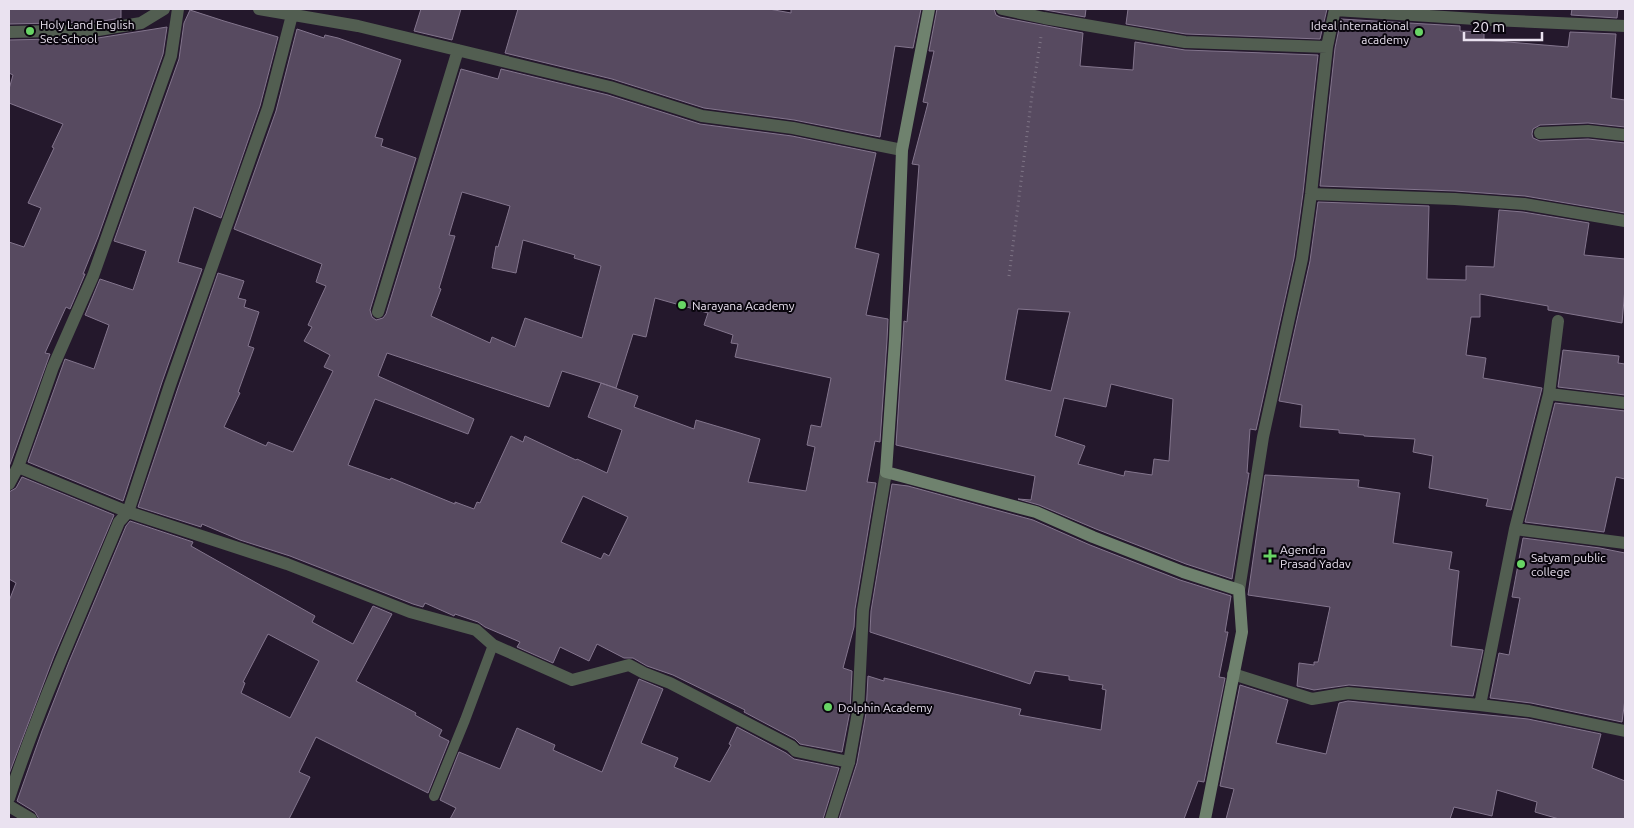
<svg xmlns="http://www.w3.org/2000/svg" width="1634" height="828" viewBox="0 0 1634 828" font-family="Ubuntu,sans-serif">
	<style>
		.building { fill: #574a60; stroke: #83758d; fill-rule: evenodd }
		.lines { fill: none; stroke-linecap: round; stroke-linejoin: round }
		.path { stroke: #7e7485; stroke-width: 3; stroke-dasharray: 1 4; stroke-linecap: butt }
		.service { stroke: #525e51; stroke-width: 10 }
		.minor { stroke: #525e51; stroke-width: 12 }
		.tertiary { stroke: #525e51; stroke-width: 12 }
		.secondary { stroke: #6f826e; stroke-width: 12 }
		.poi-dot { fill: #68d465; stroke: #0a060e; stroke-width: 2 }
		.labels { text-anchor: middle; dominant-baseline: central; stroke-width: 4; stroke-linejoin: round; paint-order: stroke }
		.poi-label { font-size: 12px; fill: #eae2f0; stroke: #0a060e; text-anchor: start }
	</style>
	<rect width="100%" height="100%" fill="#24182c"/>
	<path class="building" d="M9,9H121V18L97,22L9,24Z
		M421,9H461L452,40L414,31Z
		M518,9H769L791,13V9H921L913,48L895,46L880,137L794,120L704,108L612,79L505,53Z
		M937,9H994L996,15L1000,17L1083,33L1080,66L1133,70L1135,42L1185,50L1318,55L1303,193L1294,258L1256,430L1250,429L1247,473H1249L1232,579L1186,564L1096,529L1039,505L1018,499L1031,500L1035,476L896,445L904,321L907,322L919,165L912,164L928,103L923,102L934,51H929ZM1018,309L1070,312L1051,391L1005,380ZM1111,384L1173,399L1169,461L1154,459L1152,475L1125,471L1124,476L1078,464L1085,446L1055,436L1064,398L1106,407Z
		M1040,9H1086L1085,17Z
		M1128,9H1327L1320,39L1186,34L1126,24Z
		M1572,9H1618L1617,18L1571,15Z
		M190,10L224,21L278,37L260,106L221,218L194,207L178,262L202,269L162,382L123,501L28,462L65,359L94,369L109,325L85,315L100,279L133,290L146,251L114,241L179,59L184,23Z
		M1341,19L1460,26V31L1484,32V40L1568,47L1570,32L1616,34L1611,98L1625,100V127L1588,123L1540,125L1533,129L1532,134L1533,138L1540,141L1588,139L1625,143V213L1525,196L1455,191L1320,186L1335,48Z
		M167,27L163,54L98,237L83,274H85L70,309L66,307L45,353L50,354L9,467V242L24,247L41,208L28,203L54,148L52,147L63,124L9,103V89L13,75L9,73V40L98,38Z
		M297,29L324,38L325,35L338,38L401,60L375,137L383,139L381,146L416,158L370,310L372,317L376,320L383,318L386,314L461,69L498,79L501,69L608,95L700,124L792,136L876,153L855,248L879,254L866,315L888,319L887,340L880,442L875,441L867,482L876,483L855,609L854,627L843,668L852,671L850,711L842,752L800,744L795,739L744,712L745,710L673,675L647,666L633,658H624L597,644L589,661L560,647L553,663L517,647L520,642L485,627L478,622L455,614L454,616L452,615L425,603L423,607L413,604L290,556L240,540L202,524L201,527L138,507L178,388L218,273L244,281L238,298L246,300L244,307L259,312L248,346L254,348L238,392L240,393L224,427L266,446L268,442L293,452L333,371L324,367L330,355L304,341L312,327L308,325L326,286L316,282L322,264L234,229L276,111ZM462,192L510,206L498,247L496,246L492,268L516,273L523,240L575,255L574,258L601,266L582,338L525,318L515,347L492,337L490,343L431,316L441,289L439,288L455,236L449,235ZM655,298L708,313L704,325L733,335L731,343L738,344L735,357L831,378L821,427L811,425L807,445L815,447L806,491L748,482L760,439L696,420L694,429L634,407L638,396L601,383L616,388L633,334L646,337ZM387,353L549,407L562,371L601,383L588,417L622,430L607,473L577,459L576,460L525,436L523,442L511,436L480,503L477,502L474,509L455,502V504L391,478L390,480L348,465L375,399L468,434L474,419L378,376ZM583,496L628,517L609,556L604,553L601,559L561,542Z
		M1318,202L1429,206L1427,279L1466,280V266L1494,267L1499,210L1523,212L1589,223L1584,255L1625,259V288L1622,323L1548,310V306L1480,294V317H1471L1466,355L1486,358L1483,378L1542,388L1511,510L1486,506L1488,499L1429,488L1433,456L1413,452L1415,439L1364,436V435L1339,433V430L1300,427L1302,405L1279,401L1310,261Z
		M1563,350L1619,356L1618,363L1625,364V395L1558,387Z
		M1555,403L1625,411V479L1616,477L1604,532L1525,522Z
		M1265,475L1359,480L1358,487L1400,493L1393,543L1452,552L1449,569L1459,571L1451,646L1483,650L1473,696L1349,685L1314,690L1297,686L1299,663L1314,665V662H1318L1330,607L1248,595Z
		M22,477L114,515L54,656L9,774V601L16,583L9,579V492L16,488Z
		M892,484L908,486L1033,520L1090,545L1180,580L1231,596L1225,632H1228L1219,677L1225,678L1204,782L1198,781L1184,819H839L857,763L866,713L868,676L884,681V678L1021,709L1019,715L1101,730L1106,690L1102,689L1103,685L1069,680V676L1035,671L1030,684L870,632L871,611Z
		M130,521L193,542L191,546L315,616L312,622L353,644L373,606L392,614L356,681L416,713L415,715L442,730L439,736L449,741L428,793L316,737L299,772L310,777L289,819H39L35,812L17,801L42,731L69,662L126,526ZM268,634L319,661L290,718L241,693L245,683L243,682Z
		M1523,538L1600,548L1625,553V699L1622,722L1531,703L1490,698L1499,653L1509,655L1520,598L1512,597Z
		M639,679L663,689L641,743L678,758L674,767L710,782L731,745L729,744L737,727L786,753L794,759L839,768L823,819H450L456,808L440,800L459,752L500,769L517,728L555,745L553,750L602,772Z
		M1240,685L1288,700L1276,743L1326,754L1339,703L1348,701L1528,719L1601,734L1592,768L1625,781V819H1559L1535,812L1537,802L1497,790L1492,816L1454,807L1450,819H1226L1234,789L1220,786Z"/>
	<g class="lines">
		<path class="path" d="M1009,276L1032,95L1041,37"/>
		<path class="service" d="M434,796L465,720L493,645"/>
		<path class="minor" d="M259,9L358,26L610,87L702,116L793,128L902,150
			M1002,9L1044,18L1185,42L1327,47
			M1335,10L1491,20L1625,26
			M9,32L98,30L141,23L164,9
			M1540,133L1588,131L1625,135
			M1311,194L1455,199L1524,204L1625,221
			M378,312L458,50
			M1549,394L1625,403
			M18,467L128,512L287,564L410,612L476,630L493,645L572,680L629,665L644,673L670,683L791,746L796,751L849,762
			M9,484L18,467L53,367L93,276L171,56L178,9
			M1515,529L1625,543
			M1239,590L1263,437L1302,259L1311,194L1327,47L1335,9
			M1233,674L1312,699L1348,693L1480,705L1529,711L1625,731
			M1480,705L1515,529L1549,394L1558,321
			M9,798C40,704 81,614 119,522L128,512L170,385L268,108L292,15V9
			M9,806L31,819"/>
		<path class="tertiary" d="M831,819L849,762L858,712L863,610L886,472"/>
		<path class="secondary" d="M929,9L902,150L895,340L886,472L1036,512L1093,537L1183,572L1239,590L1242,632L1205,819"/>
	</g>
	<g class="poi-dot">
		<circle cx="30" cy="31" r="5"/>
		<circle cx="1419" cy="32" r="5"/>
		<circle cx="682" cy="305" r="5"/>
		<path d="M1267.5 548.5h5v5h5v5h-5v5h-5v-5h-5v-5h5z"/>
		<circle cx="1521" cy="564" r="5"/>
		<circle cx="828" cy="707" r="5"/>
	</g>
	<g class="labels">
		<g class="poi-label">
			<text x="40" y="24">Holy Land English<tspan x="40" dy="14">Sec School</tspan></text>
			<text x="1409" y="25" text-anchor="end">Ideal international<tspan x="1409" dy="14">academy</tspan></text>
			<text x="692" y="305">Narayana Academy</text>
			<text x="1280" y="549">Agendra<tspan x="1280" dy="14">Prasad Yadav</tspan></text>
			<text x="1531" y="557">Satyam public<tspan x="1531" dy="14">college</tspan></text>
			<text x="838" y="707">Dolphin Academy</text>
		</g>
	</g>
	<rect width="1634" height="828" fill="none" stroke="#eae2f0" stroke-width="20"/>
	<path d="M1464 32v8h78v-8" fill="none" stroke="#eae2f0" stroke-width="2.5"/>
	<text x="1472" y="32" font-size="15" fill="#eae2f0" stroke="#0a060e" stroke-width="4" paint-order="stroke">20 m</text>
</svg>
